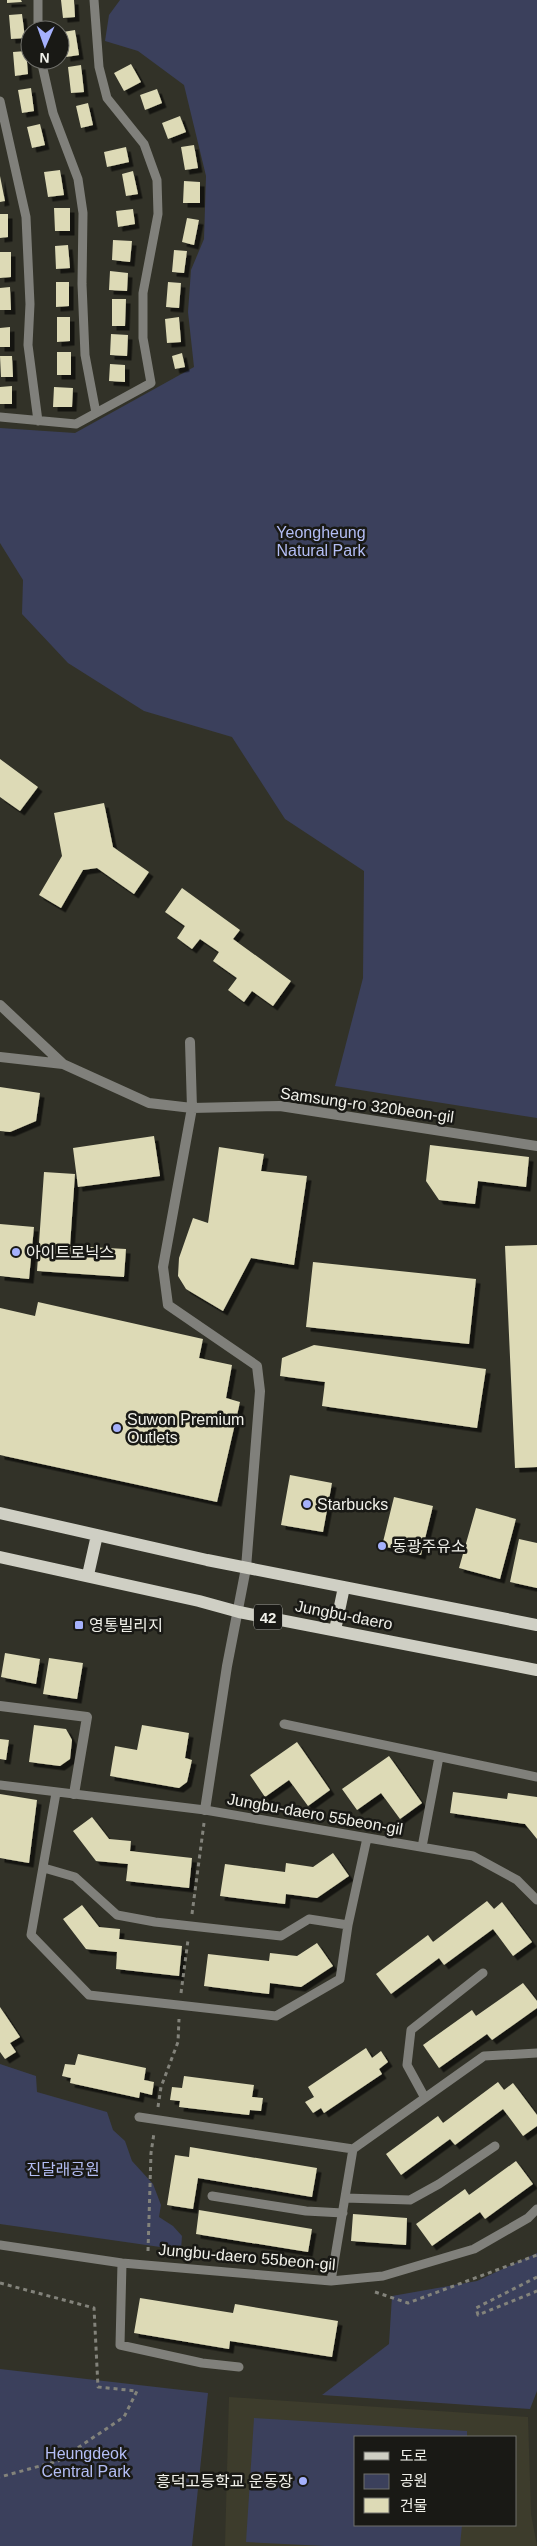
<svg xmlns="http://www.w3.org/2000/svg" width="537" height="2546" viewBox="0 0 537 2546" font-family="Arial,'Noto Sans KR',sans-serif">
	<style>
		.built { fill: #3d3c2c; fill-rule: evenodd }
		.green { fill: #3b405c }
		.building { fill: #dddab6; filter: url(#shadow) }
		.lines { fill: none; stroke-linecap: round; stroke-linejoin: round }
		.path { stroke: #83837b; stroke-width: 3; stroke-dasharray: 4 4; stroke-linecap: butt }
		.service { stroke: #80807b; stroke-width: 9 }
		.minor { stroke: #80807b; stroke-width: 10 }
		.primary { stroke: #cfcfc4; stroke-width: 12 }
		.poi-dot { fill: #a5b1fc; stroke: #191915; stroke-width: 2 }
		.labels { text-anchor: middle; dominant-baseline: central; stroke-width: 5; stroke-linejoin: round; paint-order: stroke }
		.shield { fill: #191915; stroke: #b0b0a9; stroke-width: 1 }
		.shield-label { font-size: 15px; font-weight: bold; fill: #f0f0e9 }
		.park-label { font-size: 16px; fill: #b4bef5; stroke: #191915 }
		.street-label { font-size: 16px; fill: #f0f0e9; stroke: #191915 }
		.poi-label { font-size: 16px; fill: #f0f0e9; stroke: #191915; text-anchor: start }
	</style>
	<defs>
		<filter id="shadow"><feDropShadow dx="4.5" dy="4.5" stdDeviation="0" flood-color="#0009"/></filter>
	</defs>
	<rect width="100%" height="100%" fill="#323228"/>
	<path class="built" d="M229,2397L528,2417L531,2514L537,2546H225ZM356,2437H516V2525H356Z"/>
	<path class="green" d="M120,0H537V1118L335,1086L363,978L364,871L285,819L232,737L144,711L68,663L22,614L23,580L0,543V428L75,433L194,367L188,312L191,270L204,239L206,176L184,85L138,51L105,41L109,15Z
		M0,2064L36,2076L37,2092L107,2112L113,2130L125,2141L132,2161L153,2184L161,2205L159,2217L173,2226L182,2236L181,2250L0,2224Z
		M537,2253V2391L530,2409L322,2395L389,2344L392,2296L477,2281Z
		M0,2369L208,2393L192,2546H0Z
		M254,2418L467,2431V2437H356V2525H462L460,2546H324L246,2542Z"/>
	<path class="building" d="M7,0H21L22,2L7,3Z
		M61,0H74L75,17L63,18Z
		M22,14L25,38L11,39L9,15Z
		M75,30L79,55L66,57L63,32Z
		M26,51L28,74L15,76L13,52Z
		M131,64L141,82L124,91L114,73Z
		M81,65L84,92L71,93L68,67Z
		M31,88L34,111L22,113L18,90Z
		M157,89L162,103L145,110L140,95Z
		M88,103L93,125L81,128L76,106Z
		M180,116L186,132L168,139L162,123Z
		M40,124L45,145L32,148L27,127Z
		M194,145L198,168L185,170L181,147Z
		M126,147L129,162L107,167L104,152Z
		M60,170L64,195L48,197L44,172Z
		M133,171L138,194L126,196L122,174Z
		M0,176L5,201L0,202Z
		M184,181L200,182V203H183Z
		M54,208H70V231H55Z
		M133,209L135,224L118,227L116,211Z
		M0,214H8V237L0,238Z
		M187,218L199,220L194,245L182,242Z
		M113,240L132,241L130,262L112,260Z
		M68,245L70,268L56,269L55,246Z
		M174,250L187,251L184,273L172,272Z
		M0,252H11V277L0,278Z
		M110,271L128,273L127,291L109,290Z
		M56,282H69V306L56,307Z
		M168,282L181,283L179,308L166,307Z
		M10,287L11,310H0V288Z
		M112,299H126L125,326H112Z
		M57,317H70V341L57,342Z
		M179,317L181,342L167,343L165,319Z
		M10,327V347H0V328Z
		M111,334L128,335L127,356L110,355Z
		M57,352H71V375H57Z
		M182,353L185,367L175,369L172,356Z
		M0,356H12L13,377H1Z
		M110,364L125,365V382L109,381Z
		M12,386V404H0V387Z
		M54,387L73,388L72,407H53Z
		M0,759L38,787L20,811L0,797Z
		M104,803L113,847L149,872L134,894L97,868L83,870L61,908L39,895L62,856L54,813Z
		M182,888L240,930L233,939L291,981L273,1006L252,991L244,1002L228,990L237,978L213,961L219,952L200,939L192,949L177,938L185,926L165,912Z
		M0,1087L40,1093L36,1121L10,1132L0,1131Z
		M154,1136L160,1176L78,1187L73,1148Z
		M430,1145L529,1157L526,1187L478,1181L475,1204L439,1200L426,1181Z
		M219,1147L264,1154L261,1171L307,1176L294,1265L251,1258L223,1311L186,1289L178,1276L179,1258L193,1218L208,1223Z
		M44,1172L75,1174L70,1246L126,1249L124,1277L37,1271Z
		M0,1224L34,1227L29,1279L0,1276Z
		M537,1245V1467L515,1468L505,1246Z
		M313,1262L476,1279L469,1344L306,1327Z
		M38,1302L203,1339L199,1358L232,1365L226,1398L240,1402L217,1502L0,1455V1308L35,1316Z
		M314,1345L486,1369L477,1428L322,1406L325,1382L280,1376L282,1358Z
		M290,1475L332,1483L323,1532L281,1525Z
		M394,1497L433,1506L421,1555L382,1546Z
		M476,1508L516,1519L500,1579L459,1568Z
		M519,1539L537,1543V1588L510,1582Z
		M5,1653L40,1659L36,1684L1,1677Z
		M49,1658L83,1663L77,1699L43,1694Z
		M34,1725L66,1729L72,1740L70,1759L60,1766L29,1762Z
		M142,1725L189,1733L185,1758L192,1760L187,1782L179,1788L110,1776L115,1746L137,1750Z
		M0,1739L9,1740L6,1760L0,1759Z
		M297,1742L330,1790L308,1806L289,1780L265,1797L250,1775Z
		M389,1756L422,1803L400,1819L381,1793L357,1810L342,1789Z
		M453,1792L507,1799L508,1793L537,1797V1839L525,1824L450,1813Z
		M0,1794L37,1800L29,1863L0,1858Z
		M92,1817L109,1839L131,1841L130,1851L192,1858L189,1888L126,1881L128,1864L96,1861L73,1831Z
		M333,1853L349,1876L317,1898L286,1894L285,1904L220,1896L225,1864L285,1872L286,1863L313,1867Z
		M487,1901L494,1909L502,1902L532,1942L513,1956L493,1929L444,1965L439,1958L391,1994L376,1974L428,1935L433,1942Z
		M82,1905L99,1927L120,1929L119,1939L182,1946L179,1976L116,1969L117,1952L86,1949L63,1919Z
		M317,1943L333,1966L301,1987L270,1983L269,1994L204,1986L208,1954L269,1961L270,1953L297,1956Z
		M523,1983L537,2001V2008L492,2040L487,2034L439,2068L423,2045L472,2010L476,2016Z
		M0,2007L20,2037L10,2043L16,2052L5,2059L0,2052Z
		M366,2048L372,2058L381,2051L388,2062L379,2069L382,2074L324,2113L321,2108L313,2113L305,2102L314,2097L308,2087Z
		M78,2054L146,2068L144,2080L154,2082L152,2095L140,2092L139,2098L70,2083L71,2078L62,2076L65,2064L75,2065Z
		M184,2076L254,2085L252,2097L263,2098L261,2111L250,2110L249,2115L179,2107L180,2101L170,2100L172,2087L182,2088Z
		M498,2082L504,2090L513,2083L537,2115V2126L523,2136L503,2109L455,2145L450,2139L401,2175L386,2154L438,2116L443,2123Z
		M190,2147L317,2168L312,2197L198,2178L193,2209L167,2205L175,2155L189,2157Z
		M516,2161L533,2184L485,2219L480,2212L432,2246L416,2224L465,2189L469,2195Z
		M199,2210L312,2229L308,2252L196,2234Z
		M353,2214L407,2218L406,2245L351,2241Z
		M140,2298L233,2313L235,2304L338,2321L332,2357L230,2341L229,2349L134,2333Z"/>
	<g class="lines">
		<path class="path" d="M192,1914L204,1823
			M181,1993L188,1940
			M158,2107L161,2087L178,2042L179,2019
			M148,2251L151,2153L154,2133
			M537,2277L476,2308L478,2315L537,2291
			M0,2283L94,2308L98,2387L137,2391L124,2417L58,2461L0,2477
			M375,2292L408,2303L537,2255"/>
		<path class="service" d="M38,0V30
			M41,60L53,113L78,179L83,213L82,284L85,355L96,413
			M0,101L26,217L30,304L28,345L38,421
			M0,417L76,424L151,383L143,338V293L158,214L157,180L144,144L107,98L99,67L94,0
			M284,1724L537,1777
			M0,1785L205,1810L473,1856L517,1880L537,1900
			M56,1793L31,1935L89,1995L276,2016L340,1979L348,1925L367,1838
			M422,1847L439,1757
			M44,1868L75,1877L117,1915L155,1922L281,1936L309,1919L348,1925
			M425,2098L407,2065L411,2030L483,1973
			M139,2117L353,2149
			M212,2196L306,2211L343,2213
			M345,2198L410,2200L439,2184L495,2146
			M0,2245L122,2263L331,2281L383,2276L474,2249L528,2218L537,2209
			M122,2263L120,2345L202,2363L239,2367
			M331,2281L353,2149L484,2056L537,2053"/>
		<path class="minor" d="M0,1005L63,1064
			M190,1042L192,1108L163,1267L168,1305L257,1366L260,1391L246,1568L227,1666L205,1810
			M0,1057L63,1064L149,1103L192,1108L280,1106L537,1146
			M0,1706L87,1717L74,1794"/>
		<path class="primary" d="M0,1513L207,1560L537,1625
			M0,1557L199,1601L239,1612L537,1670
			M88,1575L97,1535
			M335,1630L344,1587"/>
	</g>
	<g class="poi-dot">
		<circle cx="16" cy="1252" r="5"/>
		<circle cx="117" cy="1428" r="5"/>
		<circle cx="307" cy="1504" r="5"/>
		<circle cx="382" cy="1546" r="5"/>
		<rect x="74" y="1620" width="10" height="10" rx="2.5"/>
		<circle cx="303" cy="2481" r="5"/>
	</g>
	<g class="labels">
		<rect class="shield" x="254" y="1604.5" width="28" height="25" rx="4"/>
		<g class="shield-label">
			<text x="268" y="1617">42</text>
		</g>
		<g class="park-label">
			<text x="321" y="532">Yeongheung<tspan x="321" dy="18">Natural Park</tspan></text>
			<text x="63" y="2169">진달래공원</text>
			<text x="86" y="2453">Heungdeok<tspan x="86" dy="18">Central Park</tspan></text>
		</g>
		<g class="street-label">
			<text transform="translate(367 1105) rotate(8)">Samsung-ro 320beon-gil</text>
			<text transform="translate(344 1615) rotate(11)">Jungbu-daero</text>
			<text transform="translate(315 1814) rotate(10)">Jungbu-daero 55beon-gil</text>
			<text transform="translate(247 2257) rotate(5)">Jungbu-daero 55beon-gil</text>
		</g>
		<g class="poi-label">
			<text x="26" y="1252">아이트로닉스</text>
			<text x="127" y="1419">Suwon Premium<tspan x="127" dy="18">Outlets</tspan></text>
			<text x="317" y="1504">Starbucks</text>
			<text x="392" y="1546">동광주유소</text>
			<text x="89" y="1625">영통빌리지</text>
			<text x="293" y="2481" text-anchor="end">흥덕고등학교 운동장</text>
		</g>
	</g>
	<rect x="354" y="2436" width="162" height="90" fill="#191915" stroke="#6f6f6a"/>
	<rect x="364" y="2452" width="25" height="8" fill="#cfcfc4" stroke="#6f6f6a"/>
	<text x="400" y="2461" font-size="15" fill="#f0f0e9">도로</text>
	<rect x="364" y="2474" width="25" height="15" fill="#3b405c" stroke="#6f6f6a"/>
	<text x="400" y="2486" font-size="15" fill="#f0f0e9">공원</text>
	<rect x="364" y="2498" width="25" height="15" fill="#dddab6" stroke="#6f6f6a"/>
	<text x="400" y="2511" font-size="15" fill="#f0f0e9">건물</text>
	<g transform="translate(45 45) rotate(182)"><circle r="24" fill="#191915" stroke="#6f6f6a"/>
	<path d="M0-4L9 19L0 12L-9 19Z" fill="#a5b1fc"/>
	<text y="-8" font-size="14" font-weight="bold" text-anchor="middle" fill="#f0f0e9">N</text>
	</g>
</svg>
